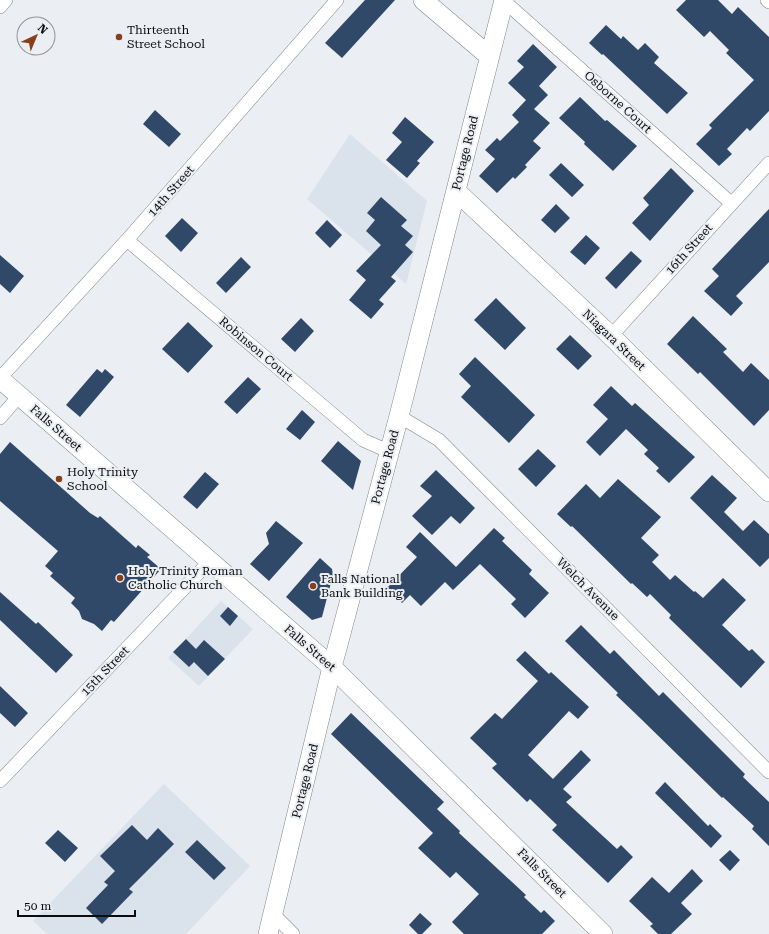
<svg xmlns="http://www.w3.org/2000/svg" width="769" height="934" viewBox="0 0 769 934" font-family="'Roboto Serif',serif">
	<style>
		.built { fill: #dae2ec }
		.building { fill: #304968 }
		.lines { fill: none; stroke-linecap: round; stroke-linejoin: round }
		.street-casing { stroke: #818488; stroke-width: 14 }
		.secondary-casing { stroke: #818488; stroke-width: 20 }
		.street { stroke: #fff; stroke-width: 13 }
		.secondary { stroke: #fff; stroke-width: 19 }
		.poi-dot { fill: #863f1b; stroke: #ebeef3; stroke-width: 1.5 }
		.labels { text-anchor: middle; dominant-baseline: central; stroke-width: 4; stroke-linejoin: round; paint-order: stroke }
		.poi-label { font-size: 12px; fill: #0b0c0d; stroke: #ebeef3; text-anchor: start }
		.street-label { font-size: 12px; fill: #0b0c0d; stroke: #ebeef3 }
	</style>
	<rect width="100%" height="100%" fill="#ebeef3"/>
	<path class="built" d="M350,134L427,201L406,284L307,199Z
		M221,601L253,629L199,686L168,658Z
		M164,784L250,866L186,934H47L33,921Z"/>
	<path class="building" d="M365,0H395L342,58L325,43Z
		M686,0H718L732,14L738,7L769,37V111L750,131L747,128L727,149L732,154L719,166L696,144L712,128L709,125L754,80L726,53L729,50L710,31L704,37L676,10Z
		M606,25L621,39L623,36L638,50L645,43L659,57L654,63L688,93L667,114L603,54L602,55L589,43Z
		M533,44L557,67L539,86L548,95L534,109L550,123L533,141L541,148L525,165L527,167L515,179L513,177L497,193L479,176L495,159L485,150L497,138L500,141L519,122L512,115L526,100L508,83L524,67L517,61Z
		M580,97L605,121L607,120L637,146L613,171L584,144L585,142L559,118Z
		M155,110L181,134L169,147L143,124Z
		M405,117L434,142L417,161L420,163L407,178L386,160L402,142L392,133Z
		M561,163L584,185L572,197L549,175Z
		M671,168L694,191L650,241L632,223L649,205L643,198Z
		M381,197L407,220L401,226L413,236L405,245L413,252L391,277L396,281L379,300L384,304L371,319L349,300L366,280L356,271L381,245L366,231L375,220L367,213Z
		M556,204L570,218L555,233L541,220Z
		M769,209V262L736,296L743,303L731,316L704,291L719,276L712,269Z
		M182,218L198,233L181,252L165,236Z
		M327,220L342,235L330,248L315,233Z
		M586,235L600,248L585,265L570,252Z
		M631,251L642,261L616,289L605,278Z
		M0,255L24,276L10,293L0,284Z
		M241,257L251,267L226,293L216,283Z
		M496,298L526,328L505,350L474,320Z
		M693,316L727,349L723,352L743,372L751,363L769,380V410L754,426L700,372L698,374L667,344Z
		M301,318L314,331L295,352L281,339Z
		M188,322L213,346L188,373L162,349Z
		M570,335L592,356L578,370L556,349Z
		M475,357L535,415L509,443L461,397L471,386L459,374Z
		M97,369L102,373L105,369L114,377L80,417L66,405Z
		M248,377L261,389L237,414L224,402Z
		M611,386L632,406L635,403L695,457L669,483L656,471L659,468L644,454L648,450L626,429L600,456L586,442L608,419L593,405Z
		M302,410L315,422L300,440L286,429Z
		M338,441L361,461L353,490L321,461Z
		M10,442L90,513L98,518L100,516L136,548L138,545L150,555L147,557L161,569L114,622L111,620L102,631L94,624L82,619L79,611L71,603L75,598L50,576L53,573L45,566L58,551L0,501V454Z
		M538,449L556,466L536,487L518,469Z
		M436,470L475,508L460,524L451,516L432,535L412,516L432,496L420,486Z
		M205,472L219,484L197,509L183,497Z
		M712,475L737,498L724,512L743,531L754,520L769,534V558L760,567L690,498Z
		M618,479L661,517L641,538L659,555L652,562L670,580L675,575L694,592L695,591L703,598L723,578L746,600L722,625L749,651L752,649L765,662L741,688L669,618L671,615L650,594L647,597L632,583L631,584L572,526L571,527L557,514L586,484L600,498Z
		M276,521L303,543L269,581L250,564L269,544L266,533Z
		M494,528L505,538L502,541L532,570L529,574L549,593L525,618L511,604L516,599L480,564L453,590L445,582L421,606L410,595L402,603L387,588L417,557L406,547L420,532L456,567Z
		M320,558L332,569L333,575L322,617L312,620L286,597Z
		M0,592L36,624L38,622L73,655L56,673L0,620Z
		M228,607L238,616L230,626L220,616Z
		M581,625L610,654L614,650L659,696L663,692L745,774L743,777L769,802V846L752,829L754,826L723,797L722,798L639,717L616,695L618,693L565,641Z
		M186,639L196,649L204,640L225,659L208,676L194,662L189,667L173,652Z
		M525,651L549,674L551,672L589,707L578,719L569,711L528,755L553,779L581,750L591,760L563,789L572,797L566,802L617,849L621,845L633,857L608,883L552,830L557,825L530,799L527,802L492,768L497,764L470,738L495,713L502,719L538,681L516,660Z
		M0,686L28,713L15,727L0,713Z
		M351,713L444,802L437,809L460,831L459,833L526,895L524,897L541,913L544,910L555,921L542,934H464L452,922L479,894L456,872L450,878L418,848L433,833L331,734Z
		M665,782L708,826L710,824L722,836L711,848L655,793Z
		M132,825L147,840L158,828L174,844L129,889L133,892L102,924L86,908L108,885L104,882L115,871L100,856Z
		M58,830L78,848L65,862L45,843Z
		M197,840L226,868L214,880L185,852Z
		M730,850L740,860L730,871L719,860Z
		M692,869L703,881L681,903L692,914L671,934H658L650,926L653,924L629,901L652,877L669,893Z
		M420,913L432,924L422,934H418L409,925Z"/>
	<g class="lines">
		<defs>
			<path id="street" d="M767,0L769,2
				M504,1L731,203
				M0,7L6,0
				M127,240L363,440L388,451
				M611,336L769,163
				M0,378L127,240L337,0
				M399,416L439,440L769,772
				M0,418L19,396
				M0,781L210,561
				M273,914L293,934"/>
			<path id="secondary" d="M423,0L489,56
				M456,191L611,336L769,492
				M0,379L332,667L603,934
				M268,934L332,667L399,416L504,0"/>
		</defs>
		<use href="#street" class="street-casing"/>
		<use href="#secondary" class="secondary-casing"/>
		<use href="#street" class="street"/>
		<use href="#secondary" class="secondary"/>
	</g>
	<g class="poi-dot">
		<circle cx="119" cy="37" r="4"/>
		<circle cx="59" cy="479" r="4"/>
		<circle cx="120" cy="578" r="4"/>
		<circle cx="313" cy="586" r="4"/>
	</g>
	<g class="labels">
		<g class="poi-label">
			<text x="127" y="30">Thirteenth<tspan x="127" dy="14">Street School</tspan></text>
			<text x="67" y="472">Holy Trinity<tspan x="67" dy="14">School</tspan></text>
			<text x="128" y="571">Holy Trinity Roman<tspan x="128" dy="14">Catholic Church</tspan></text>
			<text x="321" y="579">Falls National<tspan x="321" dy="14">Bank Building</tspan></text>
		</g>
		<g class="street-label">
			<text transform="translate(618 102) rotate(42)">Osborne Court</text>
			<text transform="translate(465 153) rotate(-76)">Portage Road</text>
			<text transform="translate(171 191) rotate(-49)">14th Street</text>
			<text transform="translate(689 249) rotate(-48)">16th Street</text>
			<text transform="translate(614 340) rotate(44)">Niagara Street</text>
			<text transform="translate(256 349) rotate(40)">Robinson Court</text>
			<text transform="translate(56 428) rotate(41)">Falls Street</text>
			<text transform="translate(385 467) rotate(-75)">Portage Road</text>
			<text transform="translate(588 589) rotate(45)">Welch Avenue</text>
			<text transform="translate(310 648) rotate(41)">Falls Street</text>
			<text transform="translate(105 671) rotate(-46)">15th Street</text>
			<text transform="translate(305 781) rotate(-76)">Portage Road</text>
			<text transform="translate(542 873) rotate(45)">Falls Street</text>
		</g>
	</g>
	<g transform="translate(36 36) rotate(44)"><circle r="19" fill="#ebeef3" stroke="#919497"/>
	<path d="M0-3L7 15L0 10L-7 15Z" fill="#863f1b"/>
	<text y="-6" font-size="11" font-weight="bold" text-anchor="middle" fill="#0b0c0d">N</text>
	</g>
	<path d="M18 910v6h117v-6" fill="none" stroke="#0b0c0d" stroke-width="2"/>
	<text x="24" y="910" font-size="12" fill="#0b0c0d" stroke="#ebeef3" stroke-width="3" paint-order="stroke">50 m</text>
</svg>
